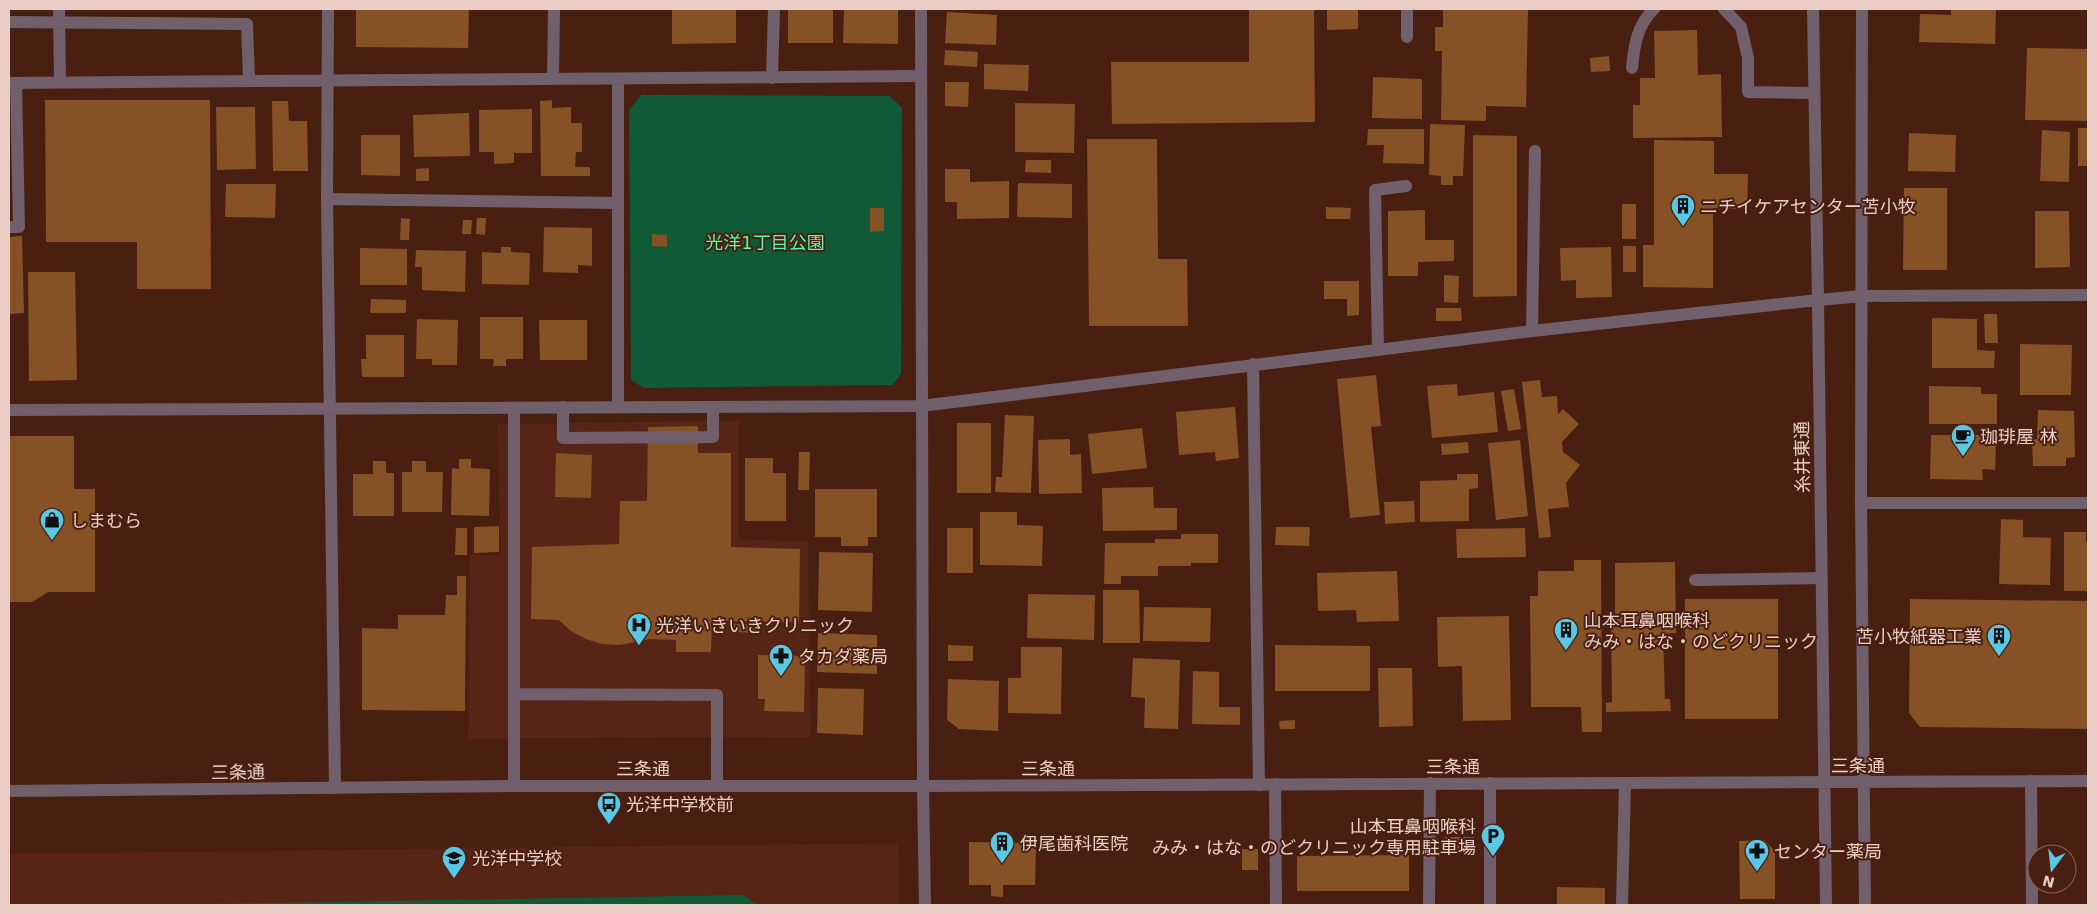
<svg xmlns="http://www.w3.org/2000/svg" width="2097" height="914" viewBox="0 0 2097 914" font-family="'DejaVu Sans','Noto Sans JP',sans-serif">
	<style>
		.built { fill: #572516 }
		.green { fill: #115a38 }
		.building { fill: #865125 }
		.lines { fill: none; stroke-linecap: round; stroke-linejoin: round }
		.service { stroke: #725f6c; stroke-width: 12 }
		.minor { stroke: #725f6c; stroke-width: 12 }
		.tertiary { stroke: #725f6c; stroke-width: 12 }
		.labels { text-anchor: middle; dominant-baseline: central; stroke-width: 4; stroke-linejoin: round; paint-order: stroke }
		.poi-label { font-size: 18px; fill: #eacdc5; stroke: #491f12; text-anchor: start }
		.park-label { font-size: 18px; fill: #50fca8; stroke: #491f12 }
		.street-label { font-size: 18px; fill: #eacdc5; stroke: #491f12 }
	</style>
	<rect width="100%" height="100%" fill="#491f12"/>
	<path class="built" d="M739,421V539L808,542L810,737L468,738L470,555H501L497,424Z
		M898,843L899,905H9V854Z"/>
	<path class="green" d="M641,95L890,96L902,108L901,373L893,385L644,388L631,380L629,110Z
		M743,895L757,905H209L210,904Z"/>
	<path class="building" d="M356,9H469L468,48L356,47Z
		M672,9H736V43L672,44Z
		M844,9H898V44L843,43Z
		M1249,9H1314L1315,122L1112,124L1111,62H1249Z
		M1327,9H1358V29L1327,30Z
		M1443,9H1528L1526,107L1486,106V121L1441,120L1442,51H1435V27H1443Z
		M1951,9H1996L1995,44L1919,42L1920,14L1951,15Z
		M788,10H833V43H788Z
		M947,12L997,15L996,45L945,43Z
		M1697,30L1698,75L1721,74L1722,137L1633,138V105H1640V78H1655L1654,31Z
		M2027,48L2088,49V121L2025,120Z
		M945,50L978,52L977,67L944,65Z
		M1609,56L1610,71L1591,72L1590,58Z
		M984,64L1029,65L1028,91L984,89Z
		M1373,77L1422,79V119L1372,118Z
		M945,82H969L968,107L945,106Z
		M45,100H210L211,289H137V242H46Z
		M552,100V108L571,107V123H582V152H576L575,167H590V176H541L540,101Z
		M272,101H288L289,121H307L308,171H273Z
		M1015,103L1075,104L1074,153L1015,152Z
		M216,107H255L256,169L217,170Z
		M532,109V153H514V163L494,164V152H479V110Z
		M469,113L470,156L414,157L413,115Z
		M1430,124L1465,125L1463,176H1453V185H1441V176L1429,175Z
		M2078,128H2088V166H2078Z
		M1368,129H1424V164L1383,163L1384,145H1367Z
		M2042,130L2070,132L2069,182L2040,181Z
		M1909,133L1956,135L1955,172L1908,171Z
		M361,135H400V176L361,175Z
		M1473,135L1517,136V296L1473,297Z
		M1087,139H1157L1158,259H1187L1188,326H1089Z
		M1654,140L1714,141V174H1748L1747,209L1713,208V288L1643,287V245H1654Z
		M1026,160H1051V173L1025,172Z
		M429,168V181H416V169Z
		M945,169H970V182L1009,181V218L957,219V202H945Z
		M1018,183L1072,184V218L1017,217Z
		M226,184H276L275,218L225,217Z
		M1904,188H1947V270H1903Z
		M1622,204H1636V239H1622Z
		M1326,207L1351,208L1350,219H1326Z
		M870,208H884V231L870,232Z
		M1425,210V240H1454V261L1418,262V276H1388V211Z
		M2035,211H2069L2070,267L2035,268Z
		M401,218L410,219L409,240H400Z
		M477,218H486L485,235L476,234Z
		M463,220H472L471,234H462Z
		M544,227L592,228V266L578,265V273L543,272Z
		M652,234L667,235V247L652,246Z
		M22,236L24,313L9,314V237Z
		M1623,246H1636V272H1623Z
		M501,247H511V252L530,253L529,285L482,284V252L501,253Z
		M1611,247L1612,297L1576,298V280L1561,281L1560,248Z
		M360,248L407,249V285H360Z
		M416,250L466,251L465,292L422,290V267H415Z
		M28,272H75L77,380L29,381Z
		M1444,275L1459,276L1458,303L1444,302Z
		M1324,281H1359V315L1347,316V299H1324Z
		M371,299L406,300V313H370Z
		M1436,308H1461L1462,321H1436Z
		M1984,314H1997L1998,343H1985Z
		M480,317H523V359H506V366H493L494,359H480Z
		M1932,318L1977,319V350L1995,351L1994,368H1932Z
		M417,319L458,320L457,365H432V359H416Z
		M539,320H587V360H540Z
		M366,335H404V377H362L361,359H366Z
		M2020,344L2072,345L2071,395H2020Z
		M1376,375L1381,426L1371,427L1380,515L1350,518L1337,379Z
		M1540,380L1542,397L1557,396L1558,414L1563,409L1579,424L1562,442L1563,452L1580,465L1566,483L1569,507L1548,509L1551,537L1539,538L1522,382Z
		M1457,384L1458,396L1494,392L1498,432L1432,438L1427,386Z
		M1929,386L1981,387V394H1997V424H1929Z
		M1514,389L1521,429L1508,431L1501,391Z
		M1235,407L1239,458L1216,461L1215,452L1179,455L1176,412Z
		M2038,410L2074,411L2075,457L2066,458V466H2033L2032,440L2037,439Z
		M1005,415L1034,416L1031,493L995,492L996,477H1002Z
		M957,423H991V493H957Z
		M698,426V453H731V547L800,549L799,622L712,621L711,652H676V640L651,639L619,645L602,644L586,639L571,631L559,620L531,619L532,547L619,544L620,501H647L648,427Z
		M1142,428L1147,468L1092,474L1088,434Z
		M1931,435H1982V445H1996L1995,470L1982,469L1983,480L1930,479Z
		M9,436H74V489H95V592H48L32,602H9Z
		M1070,439V455L1081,454L1082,493L1039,494L1038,440Z
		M1520,440L1528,516L1496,520L1488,443Z
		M1468,442L1469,453L1442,455L1441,444Z
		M799,452H810L809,490H798Z
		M556,453L592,455L591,498L555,497Z
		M745,458H773V473H786V521H745Z
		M459,459H471V468L490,469L489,516L451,515L452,468L459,469Z
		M373,461H386V473H394V516H353V474H373Z
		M412,461H426V472H443L442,512H402V472H412Z
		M1457,474H1478V488L1469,489V521L1420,522V481L1457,480Z
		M1153,487L1154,508H1177V530L1103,531L1102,488Z
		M815,489H877V537H868V546H841V537H815Z
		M1414,501L1415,522L1385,524L1384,502Z
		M980,512H1017V525L1043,526L1042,566L980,565Z
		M2001,519L2023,520V537L2051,538L2050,585L1999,584Z
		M499,526V552L474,553V527Z
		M1276,527H1310L1309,546L1275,545Z
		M456,528H467V555H455Z
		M947,528H973V573H947Z
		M1525,528L1526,557L1457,558L1456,529Z
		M2064,532H2086V542H2088V591H2064Z
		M1181,534H1218V563H1191V566H1158V576H1121V584H1104L1105,543H1155V539H1181Z
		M819,552L873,553L872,612L818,610Z
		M1574,560H1601L1602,732H1582L1581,707H1531L1530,596H1538V571H1574Z
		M1675,562L1676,633L1663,634L1665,699H1670L1671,711L1606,712V703L1612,702L1611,619H1615V563Z
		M1397,571L1399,621L1357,622L1356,610L1318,611L1317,573Z
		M457,576H466L465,711L362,710V628L398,629V615H445L446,595H457Z
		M1103,590H1139L1140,643H1103Z
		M1028,594L1095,595L1094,640L1027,638Z
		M1685,599H1778V719H1685Z
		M1910,599L2088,601V729L1920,727L1909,713Z
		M1144,607L1211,608L1210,642L1143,641Z
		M1509,616L1511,720L1463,721L1462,666L1438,667L1437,617Z
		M732,624H759V633L732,632Z
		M818,633L877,635V674L817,672Z
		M948,645L973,646V661H948Z
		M1275,645L1370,646V691H1275Z
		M1021,647H1062L1061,714L1008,713V678H1021Z
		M758,655L805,656L804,712L764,711L765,699H758Z
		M1133,658L1180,660L1178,729L1144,728L1145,698L1131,697Z
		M1378,668H1412L1413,726L1379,727Z
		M1193,671L1219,672V707H1240V725L1192,724Z
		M948,679L999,681L998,731L959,729L947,720Z
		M818,688L864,689L863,735L817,733Z
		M1295,720V729H1280L1279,721Z
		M1445,837H1474V852H1445Z
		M1764,840L1775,851V899H1740L1739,841Z
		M969,842L1036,843L1035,885H1003V897L991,896V885H969Z
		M1242,849H1258V870H1242Z
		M1409,855V891H1297V856Z
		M1557,887L1605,888V905H1557Z"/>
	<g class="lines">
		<path class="service" d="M59,9L60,82
			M1724,9L1741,27L1748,58V92L1814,93
			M9,22L247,24L249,80
			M1407,37V9
			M1632,68C1634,46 1637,25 1654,9
			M553,78L554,9
			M772,78L774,9
			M1532,331L1535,151
			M1378,350L1375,190L1406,186
			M563,407V438L713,437V407
			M514,408V786
			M1695,580L1821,578
			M514,694L717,695V785
			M2031,781L2032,905
			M1490,783V905
			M1275,784L1276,905
			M1429,905L1430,783
			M1622,905L1625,783"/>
		<path class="minor" d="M328,9L327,199L335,788
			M9,83L921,76
			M327,199L617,203
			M9,227H19L16,83
			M1253,364L1259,785
			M618,407V80
			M9,410L921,406L1532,331L1818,300L1863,296L2088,295
			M1861,503H2088
			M923,786L925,905"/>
		<path class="tertiary" d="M921,9L923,786
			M1813,9L1818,300L1826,905
			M1862,9L1861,503L1865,905
			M9,791L514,786H923L2088,781"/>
	</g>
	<defs>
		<symbol id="building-pin" viewBox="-11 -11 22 30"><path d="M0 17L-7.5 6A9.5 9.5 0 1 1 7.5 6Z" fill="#59c8e5" stroke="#491f12"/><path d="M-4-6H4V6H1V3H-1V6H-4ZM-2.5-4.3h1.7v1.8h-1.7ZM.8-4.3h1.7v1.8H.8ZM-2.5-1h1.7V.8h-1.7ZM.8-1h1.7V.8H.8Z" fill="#111"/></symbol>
		<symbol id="cafe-pin" viewBox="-11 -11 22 30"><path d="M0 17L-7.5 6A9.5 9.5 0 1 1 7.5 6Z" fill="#59c8e5" stroke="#491f12"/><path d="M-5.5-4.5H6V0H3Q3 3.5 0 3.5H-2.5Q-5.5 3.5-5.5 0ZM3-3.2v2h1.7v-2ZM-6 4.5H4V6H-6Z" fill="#111"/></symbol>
		<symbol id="shop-pin" viewBox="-11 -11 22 30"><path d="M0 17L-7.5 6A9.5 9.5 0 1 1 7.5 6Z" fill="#59c8e5" stroke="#491f12"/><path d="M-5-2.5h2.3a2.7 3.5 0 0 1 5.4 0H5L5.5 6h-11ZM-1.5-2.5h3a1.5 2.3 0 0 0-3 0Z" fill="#111"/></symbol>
		<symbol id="hospital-pin" viewBox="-11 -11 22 30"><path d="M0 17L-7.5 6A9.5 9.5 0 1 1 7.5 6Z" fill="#59c8e5" stroke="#491f12"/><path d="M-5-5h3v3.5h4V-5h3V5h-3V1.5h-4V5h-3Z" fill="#111"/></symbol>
		<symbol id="pharmacy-pin" viewBox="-11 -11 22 30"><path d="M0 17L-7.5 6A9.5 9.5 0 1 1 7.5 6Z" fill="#59c8e5" stroke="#491f12"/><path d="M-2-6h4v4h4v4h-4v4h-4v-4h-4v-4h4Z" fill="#111"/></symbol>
		<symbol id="bus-pin" viewBox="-11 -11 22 30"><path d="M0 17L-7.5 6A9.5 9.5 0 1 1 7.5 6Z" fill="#59c8e5" stroke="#491f12"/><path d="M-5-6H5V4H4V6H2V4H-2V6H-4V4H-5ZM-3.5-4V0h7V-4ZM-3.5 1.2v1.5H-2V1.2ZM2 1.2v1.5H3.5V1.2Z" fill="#111"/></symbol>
		<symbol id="parking-pin" viewBox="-11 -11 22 30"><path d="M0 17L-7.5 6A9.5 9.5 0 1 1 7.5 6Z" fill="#59c8e5" stroke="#491f12"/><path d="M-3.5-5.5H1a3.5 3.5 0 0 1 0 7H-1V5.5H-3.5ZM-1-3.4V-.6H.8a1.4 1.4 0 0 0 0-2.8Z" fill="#111"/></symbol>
		<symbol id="school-pin" viewBox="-11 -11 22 30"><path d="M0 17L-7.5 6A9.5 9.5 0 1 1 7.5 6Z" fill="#59c8e5" stroke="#491f12"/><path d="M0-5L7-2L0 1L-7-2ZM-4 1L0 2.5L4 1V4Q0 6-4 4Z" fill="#111"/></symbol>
	</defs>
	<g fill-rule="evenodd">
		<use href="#building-pin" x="1669" y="192" width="28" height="38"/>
		<use href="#cafe-pin" x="1949" y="422" width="28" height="38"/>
		<use href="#shop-pin" x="38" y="506" width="28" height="38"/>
		<use href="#hospital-pin" x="625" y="611" width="28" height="38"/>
		<use href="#building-pin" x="1552" y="616" width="28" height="38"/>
		<use href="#building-pin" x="1985" y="622" width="28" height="38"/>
		<use href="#pharmacy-pin" x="767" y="642" width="28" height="38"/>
		<use href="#bus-pin" x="595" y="790" width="28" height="38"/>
		<use href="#parking-pin" x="1479" y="822" width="28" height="38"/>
		<use href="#building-pin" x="988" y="829" width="28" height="38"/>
		<use href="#pharmacy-pin" x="1743" y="837" width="28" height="38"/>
		<use href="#school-pin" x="440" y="844" width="28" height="38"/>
	</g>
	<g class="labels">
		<g class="poi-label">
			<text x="1700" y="206">ニチイケアセンター苫小牧</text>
			<text x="1980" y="436">珈琲屋 林</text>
			<text x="70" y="520">しまむら</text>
			<text x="1584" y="620">山本耳鼻咽喉科<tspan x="1584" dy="21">みみ・はな・のどクリニック</tspan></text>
			<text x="656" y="625">光洋いきいきクリニック</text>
			<text x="1982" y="636" text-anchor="end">苫小牧紙器工業</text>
			<text x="798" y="656">タカダ薬局</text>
			<text x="626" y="804">光洋中学校前</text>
			<text x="1476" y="826" text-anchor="end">山本耳鼻咽喉科<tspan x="1476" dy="21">みみ・はな・のどクリニック専用駐車場</tspan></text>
			<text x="1020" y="843">伊尾歯科医院</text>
			<text x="1774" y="851">センター薬局</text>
			<text x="472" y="858">光洋中学校</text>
		</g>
		<g class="park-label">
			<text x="765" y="242">光洋1丁目公園</text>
		</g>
		<g class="street-label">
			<text transform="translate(1802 457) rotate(-91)">糸井東通</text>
			<text x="1858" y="765">三条通</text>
			<text x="1453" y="766">三条通</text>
			<text x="643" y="768">三条通</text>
			<text x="1048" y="768">三条通</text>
			<text transform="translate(238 772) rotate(-1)">三条通</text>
		</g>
	</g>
	<rect width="2097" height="914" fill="none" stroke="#eacdc5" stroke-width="20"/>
	<g transform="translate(2052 869) rotate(195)"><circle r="24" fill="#491f12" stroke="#89655a"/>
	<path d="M0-4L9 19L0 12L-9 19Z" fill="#59c8e5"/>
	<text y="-8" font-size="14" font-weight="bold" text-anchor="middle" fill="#eacdc5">N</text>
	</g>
</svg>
